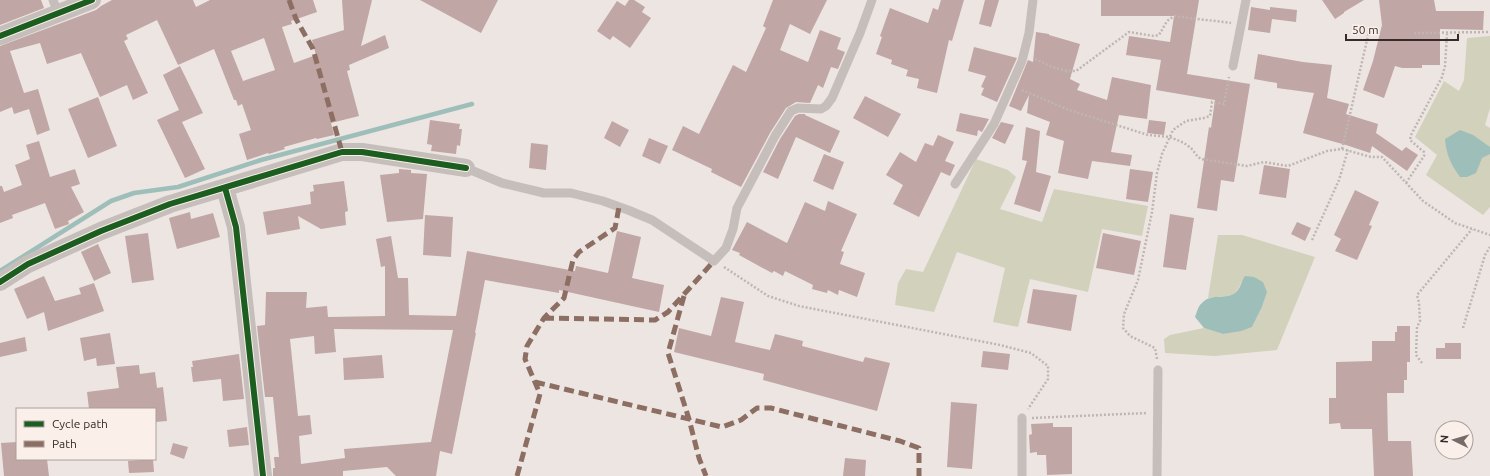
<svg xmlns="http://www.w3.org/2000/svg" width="1490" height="476" viewBox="0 0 1490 476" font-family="Ubuntu,sans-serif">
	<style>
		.green { fill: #d2d1bc }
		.water { fill: #9ebfb9 }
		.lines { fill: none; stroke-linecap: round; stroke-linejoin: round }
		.stream { stroke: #9ebfb9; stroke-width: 4.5 }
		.building { fill: #c0a6a4; fill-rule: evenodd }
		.path { stroke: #bfb6b3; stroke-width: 2.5; stroke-dasharray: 2 2; stroke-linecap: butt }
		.lane { stroke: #c6bebb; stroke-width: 9 }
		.street { stroke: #c6bebb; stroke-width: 18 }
		.quiet { stroke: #8d6e63; stroke-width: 5; stroke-dasharray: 10 5; stroke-linecap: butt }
		.cycleway-casing { stroke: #faefe9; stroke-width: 8 }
		.cycleway { stroke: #1b5e20; stroke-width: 6 }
	</style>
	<rect width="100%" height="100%" fill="#ede5e2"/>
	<path class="green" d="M1490,36V108L1485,125L1490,128V207L1483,215L1426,175L1437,155L1415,137L1444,81L1459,91L1464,80L1467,38Z
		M976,159L1008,170L1016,177L1000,209L1042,222L1054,189L1148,206L1142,236L1102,229L1088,292L1030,279L1018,327L993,322L1005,268L957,252L934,312L895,305L898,283L906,269L923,272Z
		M1218,235H1242L1315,257L1277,350L1215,356L1165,353L1164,339L1170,335L1204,328L1223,334L1252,327L1262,307L1267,291L1242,281C1233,302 1226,294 1208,298Z"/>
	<path class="water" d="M1460,130L1473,135L1490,147V154L1482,158L1476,173L1467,177H1460C1451,165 1446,154 1445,139Z
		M1245,276L1254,277L1263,282L1267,292L1262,307L1252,327L1241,331L1223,334L1204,328L1195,317C1197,312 1198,306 1202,303C1212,292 1226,301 1236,292C1240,289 1242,280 1245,276Z"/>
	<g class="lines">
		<path class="stream" d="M0,271L111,201L134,193L178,187L261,160L472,104"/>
	</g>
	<path class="building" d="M0,0H41L44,8L0,25Z
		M112,0H193L196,7L210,0H313L317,12L291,21L292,24L282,27L294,63L316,55L312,40L344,30L342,0H372L361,46L385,35L389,48L349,65L350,70L347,71L359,116L331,123L334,135L317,139L316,138L284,147L285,149L269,154L268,153L247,160L239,134L251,130L242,104L238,106L236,100H234L214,49L178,65L157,20L126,35L128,39L124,41L148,93L133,100L127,85L100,97L81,53L47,64L40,43L10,51L24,93L38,89L50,130L37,135L29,109L14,114L12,107L0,112V46L96,10L101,6ZM264,38L275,70L243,81L231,51Z
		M420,0H498L481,33Z
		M629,0H634L645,7L642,12L651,18L630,48L613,36L610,40L597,31L617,1L625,6Z
		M773,0H827L810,34L790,24L780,50L808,62L820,30L841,38L837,49L845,52L838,69L831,67L823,88L818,85L810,103L796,102L786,108L770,133L741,187L711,172L712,169L672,150L683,126L699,134L733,65L746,72L766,28L763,26Z
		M941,0H964L952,41L949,40L937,93L917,88L919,79L906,76L908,70L891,64L892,60L876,54L882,37L880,36L890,8L928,23L933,8L938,10Z
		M985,0H999L991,27L979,24Z
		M1101,0H1199L1187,74L1250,84L1234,182L1221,180L1217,211L1197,208L1209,127L1211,128L1215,100L1156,90L1161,60L1126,55L1129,36L1170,42L1174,16H1101Z
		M1322,0H1364L1344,12V13L1335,19Z
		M1379,0H1434L1436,11H1484L1483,30L1440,29V65H1422V68H1402L1395,66L1384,98L1363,90L1373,61L1382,25Z
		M1251,7L1270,10V7L1297,10L1296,22L1272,19L1270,33L1248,30Z
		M1036,32L1049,34V35L1080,44L1070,79L1080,84L1077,90L1107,100L1112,77L1151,85L1147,119L1119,115L1111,152L1132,155L1130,166L1092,161L1088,179L1058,173L1064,141L1046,135L1050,122L1027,113L1029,95L1021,111L1009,106L1028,60L1033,62Z
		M974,47L1017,58L997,102L981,95L984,88L981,87L986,76L968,71Z
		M1258,54L1303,62L1332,65L1327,98L1349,104L1346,114L1378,124L1376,133L1402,151L1406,147L1418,155L1407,171L1372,146L1370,153L1346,145L1303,133L1314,93L1277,88V83L1254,79Z
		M180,66L203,113L182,122L205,169L185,178L157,120L179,110L163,75Z
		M865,96L901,114L888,137L853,118Z
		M98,97L117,146L88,158L68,109Z
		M960,113L989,119L982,132L978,130L977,136L956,131Z
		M799,114H805V115L840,131L830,153L796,137L778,179L763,172L780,139L795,116Z
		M430,120L460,124L459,129H462L460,146L457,145L456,154L431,151L432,145L427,144Z
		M1149,120L1166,122L1164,135L1147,133Z
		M612,121L629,130L620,147L604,138Z
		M1001,122L1014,125L1005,144L992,138Z
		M1026,127L1040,131L1036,172L1051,176L1040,212L1014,204L1027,161L1022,160Z
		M938,135L954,142L945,161L955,165L950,176L941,172L919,217L893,204L903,185L886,175L900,152L916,162L925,143L933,146Z
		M649,138L668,146L660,164L642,156Z
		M39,141L50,177L75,169L80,184L71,187L84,212L68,221L69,224L55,229L45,203L12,215L13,218L0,223V186H2L4,192L22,185L15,165L30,159L26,145Z
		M531,143L548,145L546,170L529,168Z
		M824,154L844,162L833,190L813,181Z
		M1264,165L1290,169L1286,198L1259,194Z
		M399,169L411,170V173L427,174L423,219L387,222L380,175L399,173Z
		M1130,169L1153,172L1148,202L1126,199Z
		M344,181L348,211L345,212L346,225L321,229L298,216L300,229L267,235L263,212L311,204L310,192L314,191L313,185Z
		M1355,190L1379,202L1369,225L1372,226L1357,260L1335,251L1341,239L1334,235Z
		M828,201L857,214L841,251L844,252L840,264L865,273L857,297L839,290L838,295L828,290L827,293L812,289L813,285L785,271L783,276L774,271L772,273L739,255L740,253L732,250L747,222L787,243L805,202L825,211Z
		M190,212L191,219L213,213L220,237L177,249L169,218Z
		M1170,214L1194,218L1186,270L1163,267Z
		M425,215L453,217L451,257L423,255Z
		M1297,222L1311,228L1305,241L1291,234Z
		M617,231L641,237L632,278L664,285L659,312L559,290V293L485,280L475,333H476L452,454L440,451L436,476H396L387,467L343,471V476H273V468H275L274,457H279L273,397H265L257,326L265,325L266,292H307L306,308L327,306L328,317L385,316V266L381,267L376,239L391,236L398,278H408L409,315L456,316L467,251L575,271L576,266L608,273ZM334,329L453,330L431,442L344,449L345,458L301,464L299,436L312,434L310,415L298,416L290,339L314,336L315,354L336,352Z
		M148,233L154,280L132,283L125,236Z
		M1103,233L1141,241L1134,275L1096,268Z
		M98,244L111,273L94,281L81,252Z
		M44,276L55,301L81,294L79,288L94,283L104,311L48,331L44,312L27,319L14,289Z
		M1033,289L1077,295L1071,331L1027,323Z
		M721,297L744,302L735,342L770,350L775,334L803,341L802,346L863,362L865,357L890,363L877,411L763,380L764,374L674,352L679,328L711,336Z
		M1397,326H1410V362H1407V380H1404V393H1387L1388,441H1411L1413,476H1374L1372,429H1341L1340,423L1329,424V398H1336V362L1372,361V341H1395V332H1397Z
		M110,333L115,364L97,366L96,358L84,361L80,338Z
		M25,337L27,351L0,357V343Z
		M1445,343H1461V359H1436V348H1445Z
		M983,351L1010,354L1008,370L981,367Z
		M239,354L244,399L223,401L221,379L193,382L191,367H193L192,361Z
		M382,355L384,378L344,380L343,358Z
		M139,365L140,374L155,372L157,388L163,387L167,421L155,422V409H89L87,392L119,388L116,367Z
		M951,402L977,404L972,469L947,467Z
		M1053,423V427H1072V474L1047,475L1046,455H1037V452L1030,453L1029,435L1032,434L1031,424Z
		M247,427L249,445L229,447L227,430Z
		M17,442V459H47L49,476H4L1,443Z
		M173,443L188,447L184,459L170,454Z
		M845,458L866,460L865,476H843Z
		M153,459L154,472L129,473L128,461Z"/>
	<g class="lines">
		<path class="path" d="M1414,33L1490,32
			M1035,59C1048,65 1061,72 1076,71L1129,32L1154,36L1159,35L1167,21L1174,16L1231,23
			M1022,90L1069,110L1148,135L1170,137L1184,143L1191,148L1198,157L1201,159L1247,166L1264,162L1288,166L1327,151L1342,149L1371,157H1382L1423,201L1455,223L1490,235
			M1342,149L1370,27
			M1406,183L1424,156V152L1410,140L1411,135L1442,77L1445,66L1447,34
			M1312,240L1339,180L1348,150
			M724,267L768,296L799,306L1000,345L1031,353L1048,366V379L1028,409
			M1463,328L1485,255L1490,247
			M1157,359L1155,348L1130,336L1123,328L1124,314L1138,280L1152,212L1157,173L1162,154L1173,130L1186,121L1204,118L1210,116L1212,102L1224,104L1229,77
			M1422,363L1416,355L1417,327L1420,321L1419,303L1417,295L1472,229
			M1032,418L1147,413"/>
		<path class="lane" d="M53,0L58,13
			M1233,66L1246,0
			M466,168L502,183L544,193H571L603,201L628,210L652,220L714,261L726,248L733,229L737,208L775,136L791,111L798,108L821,109L826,106L832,98L860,33L872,0
			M955,184L994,124L1022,61L1029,33L1033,0
			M1022,418V476
			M1157,476L1158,370"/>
		<path class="street" d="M0,36L92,0
			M225,188L236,227L263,476
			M0,282L28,264L101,231L170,204L342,152H362L466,168"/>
		<path class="quiet" d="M289,0L296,19L313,49L342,152
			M684,296L668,353L689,419L699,458L706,476
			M544,318L655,320L668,312L714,261
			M535,382L722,427L741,420L757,408H771L900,441L919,448V476
			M517,476L540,394L525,359L527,346L544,318L564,298L573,260L579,252L615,228L619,207"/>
		<defs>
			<path id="cycleway" d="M0,36L92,0
				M225,188L236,227L263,476
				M0,282L28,264L101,231L170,204L342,152H362L466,168"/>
		</defs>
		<use href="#cycleway" class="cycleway-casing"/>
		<use href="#cycleway" class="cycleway"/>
	</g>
	<rect x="16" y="408" width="140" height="52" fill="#faefe9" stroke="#aca09c"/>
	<rect x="24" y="421" width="20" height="6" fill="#1b5e20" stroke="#aca09c"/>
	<text x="52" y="428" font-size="12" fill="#372a29">Cycle path</text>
	<rect x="24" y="441" width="20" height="6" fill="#8d6e63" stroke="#aca09c"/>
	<text x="52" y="448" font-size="12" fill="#372a29">Path</text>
	<g transform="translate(1454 440) rotate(275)"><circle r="19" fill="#faefe9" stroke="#aca09c"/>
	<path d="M0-3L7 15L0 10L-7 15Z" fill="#776b6a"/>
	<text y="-6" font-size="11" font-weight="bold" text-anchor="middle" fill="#372a29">N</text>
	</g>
	<path d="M1346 34v6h112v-6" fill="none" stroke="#372a29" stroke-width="2"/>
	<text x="1352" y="34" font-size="12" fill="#372a29" stroke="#faefe9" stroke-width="3" paint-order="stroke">50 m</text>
</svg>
